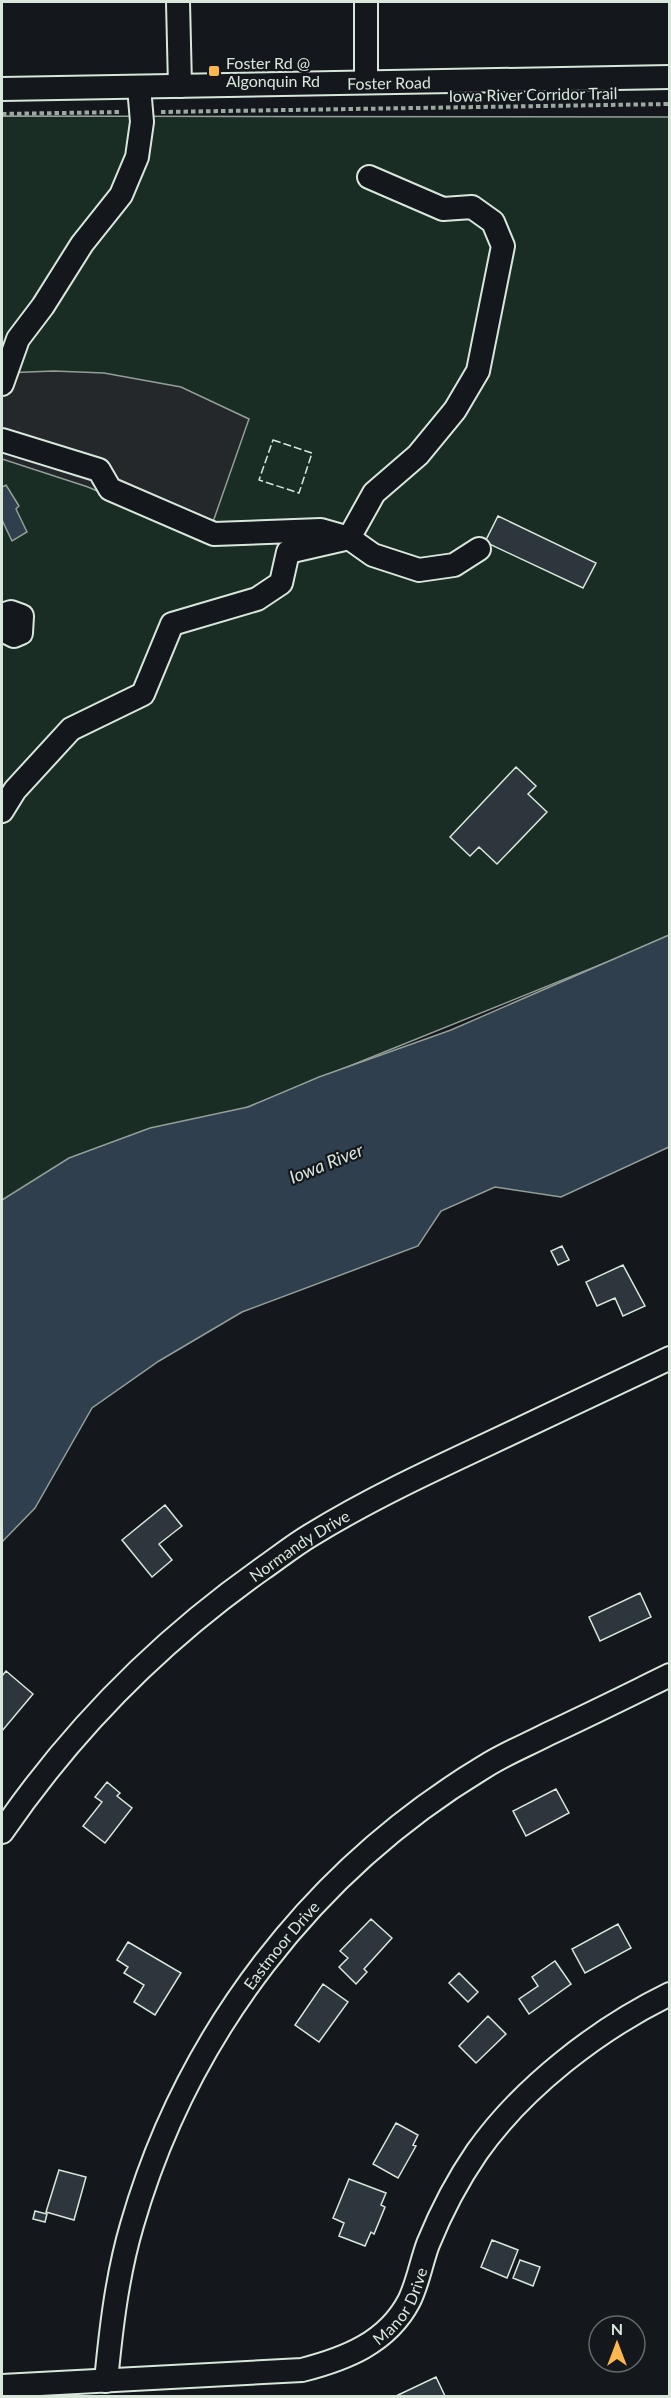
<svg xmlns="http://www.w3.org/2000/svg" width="671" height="2398" viewBox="0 0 671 2398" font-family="Lato,sans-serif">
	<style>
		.green { fill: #1a2d24; stroke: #939e99; stroke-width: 1.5 }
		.parking { fill: #24282b; stroke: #939e99; stroke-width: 1.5 }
		.water { fill: #2f3f4d; stroke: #939e99; stroke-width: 1.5 }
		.building { fill: #2c363c; stroke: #d8e6dc; stroke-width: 1.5 }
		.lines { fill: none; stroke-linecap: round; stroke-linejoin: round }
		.minor-casing { stroke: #d8e6dc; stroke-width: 26 }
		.path { stroke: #9da8a2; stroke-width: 4; stroke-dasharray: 4.5 3; stroke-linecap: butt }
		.minor { stroke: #14181c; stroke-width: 22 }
		.fence { stroke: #d8e6dc; stroke-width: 1.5; stroke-dasharray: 8 3; stroke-linecap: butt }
		.poi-dot { fill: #ffb74d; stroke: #14181c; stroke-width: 2 }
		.labels { text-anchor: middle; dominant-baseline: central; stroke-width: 4.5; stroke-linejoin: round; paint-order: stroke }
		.poi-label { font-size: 16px; fill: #d8e6dc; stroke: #14181c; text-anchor: start }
		.street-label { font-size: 16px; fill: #d8e6dc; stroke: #14181c }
		.water-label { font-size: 18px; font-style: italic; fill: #d8e6dc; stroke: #14181c }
	</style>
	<rect width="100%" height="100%" fill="#14181c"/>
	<path class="green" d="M2,116L669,117V937L248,1107L2,1217Z"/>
	<path class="parking" d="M54,371L104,373L181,387L249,419L207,539L88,487L2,459V373Z"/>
	<path class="water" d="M6,485L19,506L16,509L27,532L12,541L2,520V487Z
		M669,935V1147L561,1197L495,1187L441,1211L418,1246L242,1312L159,1361L92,1408L35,1508L2,1542V1200L69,1158L150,1128L248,1107L319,1077L451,1030Z"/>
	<path class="building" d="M498,516L596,563L583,588L485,542Z
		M516,767L536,786L528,794L547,812L497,864L479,847L470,856L450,837Z
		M562,1246L569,1260L558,1265L551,1251Z
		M623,1265L645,1306L623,1316L615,1298L597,1306L586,1282Z
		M165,1505L182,1526L159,1544L172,1560L152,1577L122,1540Z
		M640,1593L651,1617L600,1641L589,1617Z
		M6,1671L33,1694L2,1731V1676Z
		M107,1782L120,1793L117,1796L132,1808L105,1843L83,1826L102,1802L95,1797Z
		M556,1789L569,1813L526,1836L513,1811Z
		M371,1919L392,1938L364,1969L367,1972L356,1984L339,1967L348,1958L340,1951Z
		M618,1924L631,1948L585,1973L572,1949Z
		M128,1942L181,1973L155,2015L134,2002L144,1985L124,1973L128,1967L117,1960Z
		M555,1961L571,1984L529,2014L519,1999L538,1986L532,1977Z
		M459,1973L478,1992L468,2002L449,1983Z
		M323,1984L348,2002L319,2042L295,2025Z
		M488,2016L506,2034L476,2063L459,2046Z
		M396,2123L418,2135L413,2145L416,2146L398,2178L373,2164Z
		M59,2170L86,2177L74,2220L46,2212Z
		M349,2179L386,2193L381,2205L385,2207L374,2234L371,2232L365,2246L339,2236L344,2223L333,2218Z
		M35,2211L47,2214L45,2222L33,2219Z
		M492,2240L518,2250L507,2278L481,2267Z
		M520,2260L540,2267L533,2286L513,2278Z
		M436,2377L445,2396H396Z"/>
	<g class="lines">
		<defs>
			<g id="minor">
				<path d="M178,2L180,86"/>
				<path d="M366,2V82"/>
				<path id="s1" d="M2,89L670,77"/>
				<path d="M2,384L18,339L43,306L82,244L121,195L137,157L142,122L139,87"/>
				<path d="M2,440L99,470L110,489L214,534L321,530L349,538L373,555L419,570L454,565L479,549"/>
				<path d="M2,615L11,612L22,616L21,633L14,636L2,630"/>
				<path d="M2,811L15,790L71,729L143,694L172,624L257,599L281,583L288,552L349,538L374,493L418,455L455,410L478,371L503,246L493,222L472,207L443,209L369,177"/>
				<path id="s2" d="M2,1832C72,1730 160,1641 262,1569C278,1558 294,1545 311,1535C368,1500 428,1472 488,1444C549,1415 609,1387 670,1358"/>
				<path id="s3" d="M106,2381C111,2329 117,2276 132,2225C187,2034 313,1870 484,1767C504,1754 527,1745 548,1734C589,1715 629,1695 670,1675"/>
				<path id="s4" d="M2,2386L302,2370C345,2359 387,2343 409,2301C418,2283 421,2263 428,2244C441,2212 457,2181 477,2152C523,2087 598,2029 670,1994"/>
			</g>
		</defs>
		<use href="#minor" class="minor-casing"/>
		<path class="path" d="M161,112L670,104
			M2,114L121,112"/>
		<use href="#minor" class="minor"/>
		<path class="fence" d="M273,440L312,453L299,493L259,480Z"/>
	</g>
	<rect class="poi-dot" x="208" y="65" width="12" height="12" rx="3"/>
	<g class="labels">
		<g class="poi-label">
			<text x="226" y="62">Foster Rd @<tspan x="226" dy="18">Algonquin Rd</tspan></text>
		</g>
		<g class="street-label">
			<text stroke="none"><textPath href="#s1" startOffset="387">Foster Road</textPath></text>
			<text transform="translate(533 94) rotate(-1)">Iowa River Corridor Trail</text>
			<text stroke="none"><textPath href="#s2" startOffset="416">Normandy Drive</textPath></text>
			<text stroke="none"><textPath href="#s3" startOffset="478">Eastmoor Drive</textPath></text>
			<text stroke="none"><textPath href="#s4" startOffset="423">Manor Drive</textPath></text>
		</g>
		<g class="water-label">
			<text transform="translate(326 1163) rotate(-22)">Iowa River</text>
		</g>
	</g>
	<rect width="671" height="2398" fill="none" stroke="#d8e6dc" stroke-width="6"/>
	<g transform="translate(617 2344)"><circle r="28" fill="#14181c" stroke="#626a69" stroke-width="1.5"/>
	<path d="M0-4.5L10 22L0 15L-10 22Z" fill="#ffb74d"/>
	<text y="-9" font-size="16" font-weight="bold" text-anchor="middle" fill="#d8e6dc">N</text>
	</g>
</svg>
